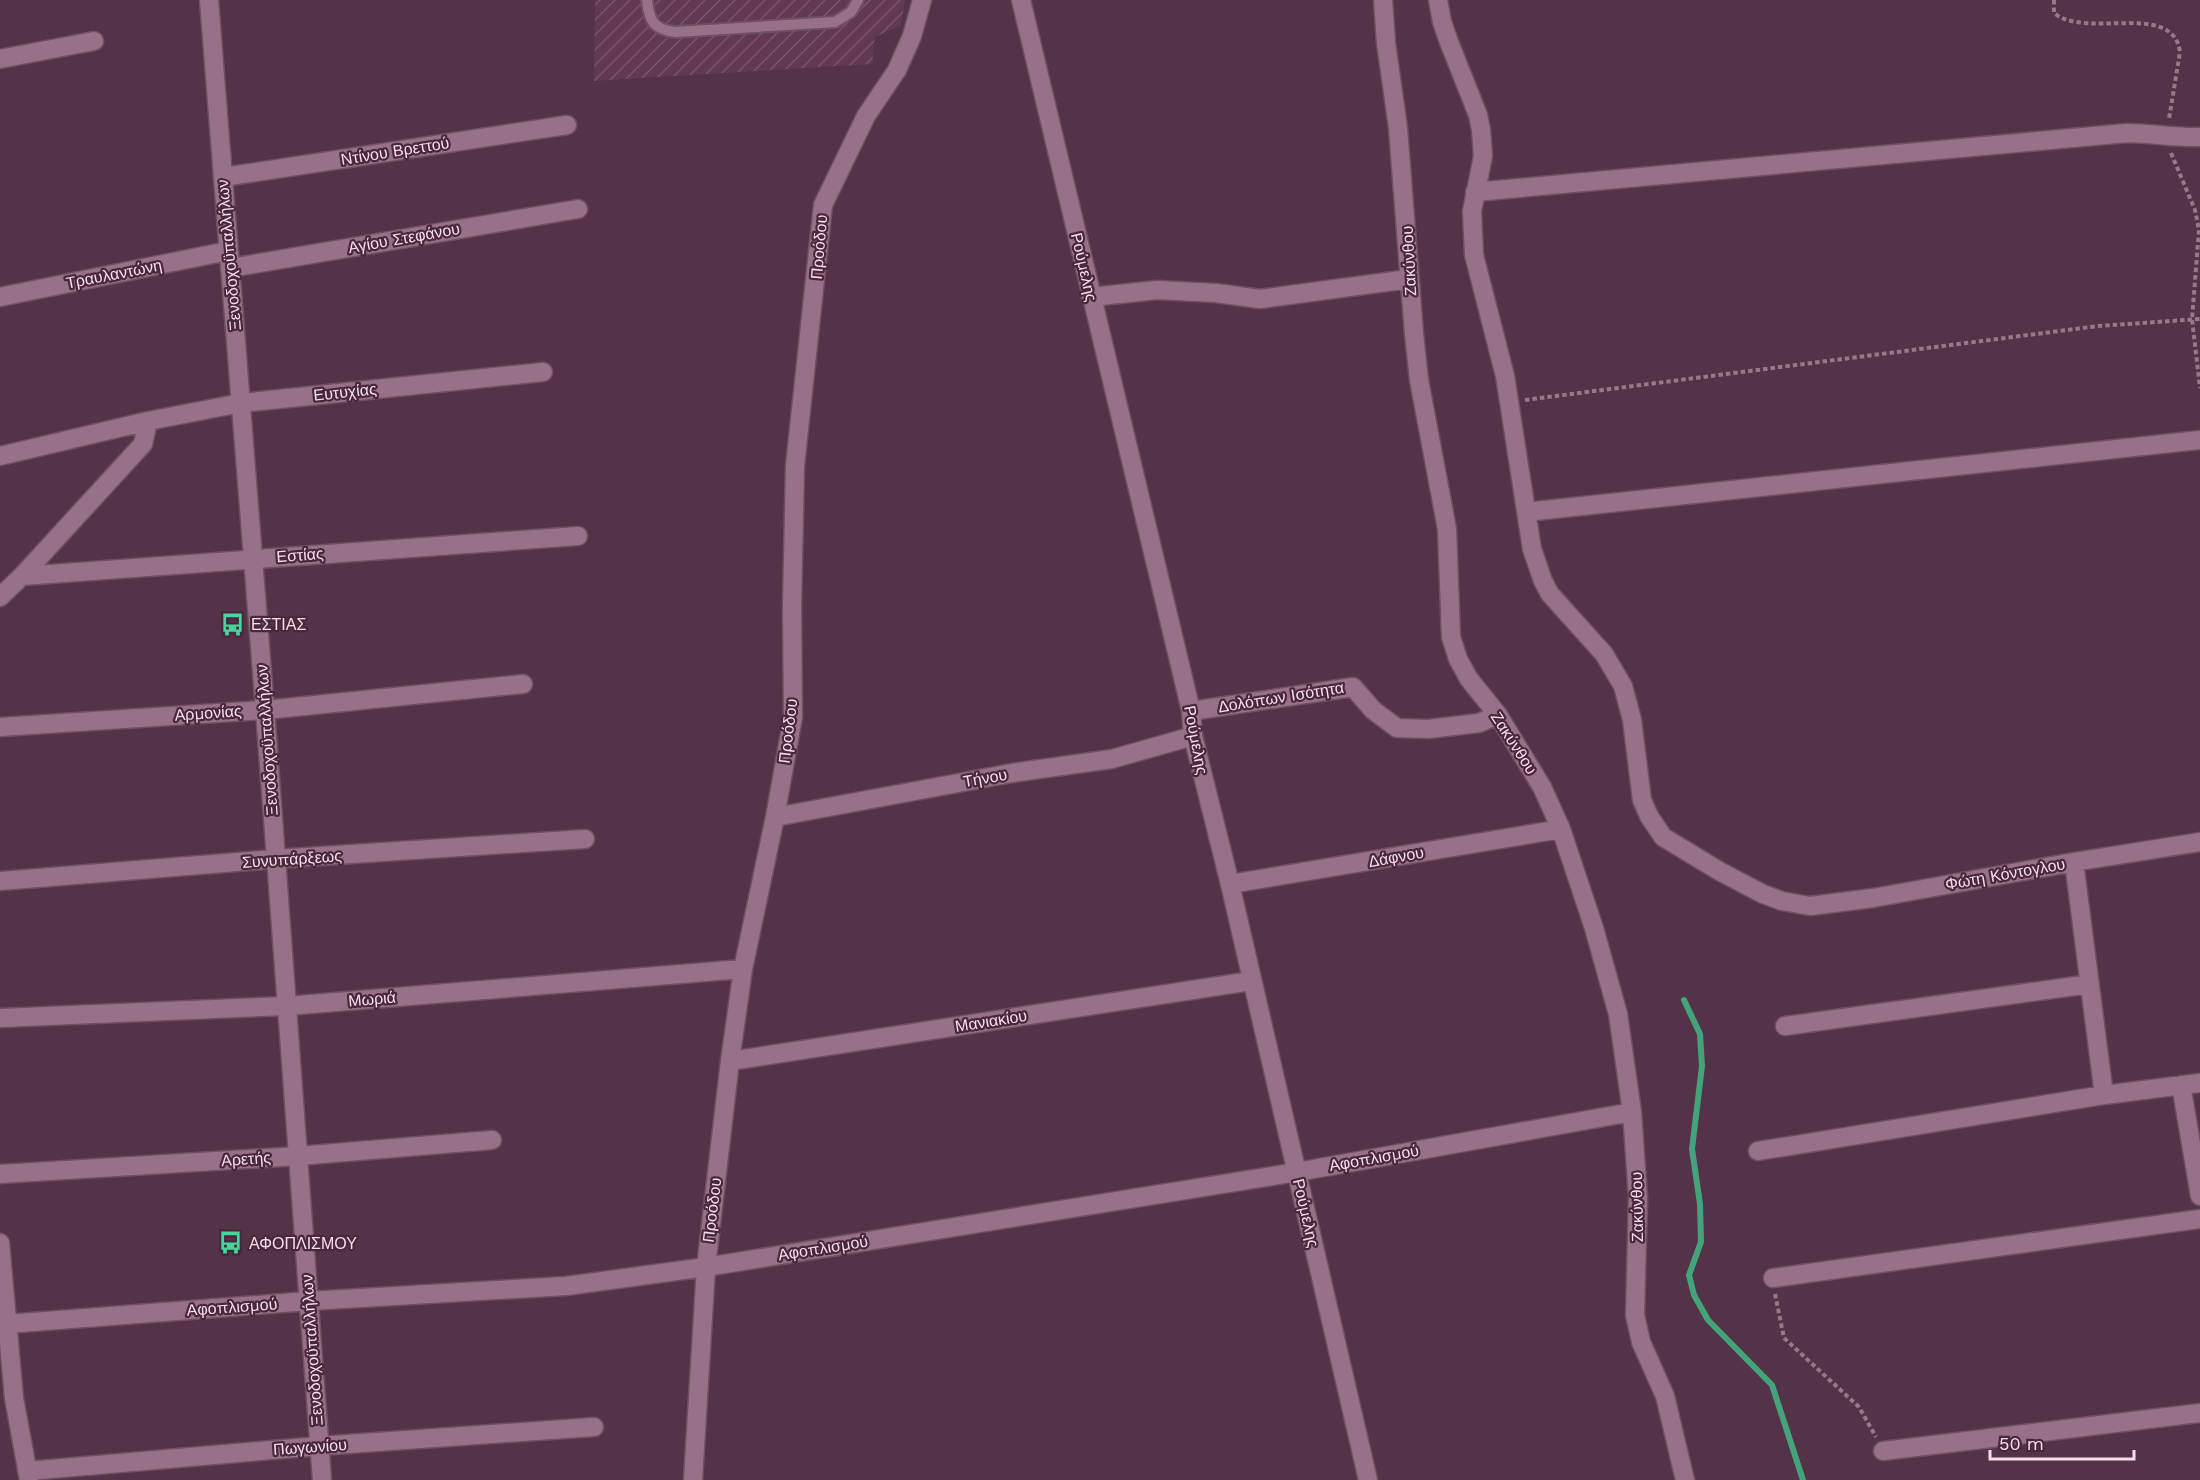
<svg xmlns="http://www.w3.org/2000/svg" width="2200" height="1480" viewBox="0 0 2200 1480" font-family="'Work Sans',sans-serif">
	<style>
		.industrial { fill: url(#industrial-furrows) }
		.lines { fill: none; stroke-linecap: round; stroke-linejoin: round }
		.stream { stroke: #43a47c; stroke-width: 6 }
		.lane-casing { stroke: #6e5062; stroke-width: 14 }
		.street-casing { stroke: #6e5062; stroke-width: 21 }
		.secondary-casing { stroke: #6e5062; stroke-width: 21 }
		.path { stroke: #96798a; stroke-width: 4; stroke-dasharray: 4.5 3; stroke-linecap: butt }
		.lane { stroke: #987188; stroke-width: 10 }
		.street { stroke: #987188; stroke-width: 18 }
		.secondary { stroke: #987188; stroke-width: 18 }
		.labels { text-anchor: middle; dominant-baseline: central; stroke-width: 4.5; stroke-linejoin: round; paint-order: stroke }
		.street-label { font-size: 16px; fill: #f6dfec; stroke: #49273c }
		.poi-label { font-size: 16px; fill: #f6dfec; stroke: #49273c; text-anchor: start }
	</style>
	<defs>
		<pattern id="industrial-furrows" width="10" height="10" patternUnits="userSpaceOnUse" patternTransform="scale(1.5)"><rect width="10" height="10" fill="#623852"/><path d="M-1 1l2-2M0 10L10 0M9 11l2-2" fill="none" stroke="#79546b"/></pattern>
	</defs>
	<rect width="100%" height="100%" fill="#543247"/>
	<path class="industrial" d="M595,0H905L901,25L875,37L872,64L594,81Z"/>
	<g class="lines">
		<path class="stream" d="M1684,1000L1700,1034L1702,1066L1692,1149L1700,1204L1701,1242L1689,1275L1694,1295L1708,1320L1772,1385L1803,1480"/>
		<defs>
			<path id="lane" d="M647,0C649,21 654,30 676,32L835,22L851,12L858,0"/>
			<path id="street" d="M1383,0L1386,43L1398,128L1414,334L1419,380L1447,529L1451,637L1458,659L1469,679L1498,715L1542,787L1561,829L1594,928L1618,1014L1632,1112L1638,1198L1635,1315L1641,1342L1665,1396L1685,1480
				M1438,0L1442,22L1449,42L1478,115L1481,130L1483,156L1472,211L1474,255L1505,376L1532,549L1543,581L1550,594L1604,654L1623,686L1632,720L1642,800L1649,816L1663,837L1721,872L1763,894L1782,901L1810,906L1873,898L2074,862L2200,842
				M0,59L94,41
				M223,177L567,125
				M1475,192L2127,133C2151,133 2175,138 2200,137
				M230,268L578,209
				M0,297L228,251
				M1091,297L1157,290L1216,293L1260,299L1409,279
				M0,456L148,421L241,403L543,372
				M1526,512L2200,440
				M22,576L578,536
				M0,597L22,576L143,444L148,421
				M1191,711L1353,687L1373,710L1397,728L1428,729L1479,723L1498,715
				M0,727L265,710L523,684
				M775,817L1012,773L1112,759L1193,736
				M0,881L275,859L585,839
				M1230,884L1561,829
				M0,1018L286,1006L743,969
				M1785,1026L2090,984
				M730,1061L1251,981
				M2181,1085L2200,1196
				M2104,1095L2200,1083
				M1758,1151L2104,1095L2074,862
				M0,1174L298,1156L492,1140
				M1773,1278L2200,1219
				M6,1324L309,1301L566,1286L706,1267L1297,1172L1632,1112
				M1883,1451L2200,1413
				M27,1471L319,1446L594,1427
				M693,1480L706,1267L730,1061L743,969L775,817L793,717L792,606L795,466L823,205L866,116L897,70L912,36L922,0"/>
			<path id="secondary" d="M209,0L265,710L322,1480
				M1021,0L1191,711L1193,736L1230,884L1368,1480
				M0,1243L14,1398L29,1480"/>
		</defs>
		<use href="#lane" class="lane-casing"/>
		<use href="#street" class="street-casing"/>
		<use href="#secondary" class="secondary-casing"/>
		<path class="path" d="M2054,0V13C2086,40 2173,0 2180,52L2169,119
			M2171,153L2195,210L2199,230L2192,319L2200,388
			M1525,400L2098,326L2200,319
			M1775,1294L1784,1338L1859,1407L1876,1437"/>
		<use href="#lane" class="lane"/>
		<use href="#street" class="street"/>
		<use href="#secondary" class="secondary"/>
	</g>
	<defs>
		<symbol id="bus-bare" viewBox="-9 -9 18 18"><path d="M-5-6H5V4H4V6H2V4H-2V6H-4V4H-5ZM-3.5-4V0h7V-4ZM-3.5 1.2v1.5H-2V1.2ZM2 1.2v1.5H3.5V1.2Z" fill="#48d49d" stroke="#49273c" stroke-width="2.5" paint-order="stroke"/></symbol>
	</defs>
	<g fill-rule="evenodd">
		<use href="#bus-bare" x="216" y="608" width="33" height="33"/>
		<use href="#bus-bare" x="214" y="1226" width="33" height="33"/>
	</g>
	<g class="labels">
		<g class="street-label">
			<text transform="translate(395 151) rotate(-9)">Ντίνου Βρεττού</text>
			<text transform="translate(404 238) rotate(-10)">Αγίου Στεφάνου</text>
			<text transform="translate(819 247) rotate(-85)">Προόδου</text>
			<text transform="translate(229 255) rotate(-95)">Ξενοδοχοϋπαλλήλων</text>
			<text transform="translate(1409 261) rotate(-93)">Ζακύνθου</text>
			<text transform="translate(1084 267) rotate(77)">Ρούμελης</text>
			<text transform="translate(114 274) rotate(-11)">Τραυλαντώνη</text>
			<text transform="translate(345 392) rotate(-6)">Ευτυχίας</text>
			<text transform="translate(300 555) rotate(-4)">Εστίας</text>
			<text transform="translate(1281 697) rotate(-9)">Δολόπων Ισότητα</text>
			<text transform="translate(208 713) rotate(-4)">Αρμονίας</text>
			<text transform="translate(788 731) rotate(-83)">Προόδου</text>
			<text transform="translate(267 740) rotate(-94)">Ξενοδοχοϋπαλλήλων</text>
			<text transform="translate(1196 740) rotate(79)">Ρούμελης</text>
			<text transform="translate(1514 743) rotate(57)">Ζακύνθου</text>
			<text transform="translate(985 778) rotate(-10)">Τήνου</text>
			<text transform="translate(1396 857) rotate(-10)">Δάφνου</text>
			<text transform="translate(292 859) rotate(-4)">Συνυπάρξεως</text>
			<text transform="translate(2005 874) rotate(-10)">Φώτη Κόντογλου</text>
			<text transform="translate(372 999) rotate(-5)">Μωριά</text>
			<text transform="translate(991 1021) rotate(-9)">Μανιακίου</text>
			<text transform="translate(1374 1158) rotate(-10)">Αφοπλισμού</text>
			<text transform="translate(246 1159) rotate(-4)">Αρετής</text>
			<text transform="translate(1637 1207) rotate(-91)">Ζακύνθου</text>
			<text transform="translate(712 1210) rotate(-83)">Προόδου</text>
			<text transform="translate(1306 1213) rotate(77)">Ρούμελης</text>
			<text transform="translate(823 1248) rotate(-9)">Αφοπλισμού</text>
			<text transform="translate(232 1307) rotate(-4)">Αφοπλισμού</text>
			<text transform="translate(312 1350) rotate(-94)">Ξενοδοχοϋπαλλήλων</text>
			<text transform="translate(310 1447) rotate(-4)">Πωγωνίου</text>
		</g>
		<g class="poi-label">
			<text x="251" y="624">ΕΣΤΙΑΣ</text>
			<text x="249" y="1243">ΑΦΟΠΛΙΣΜΟΥ</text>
		</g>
	</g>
	<path d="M1990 1450v9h144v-9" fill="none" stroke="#f6dfec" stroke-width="3"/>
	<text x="1999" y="1450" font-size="18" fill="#f6dfec" stroke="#49273c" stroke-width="4.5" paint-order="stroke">50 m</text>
</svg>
